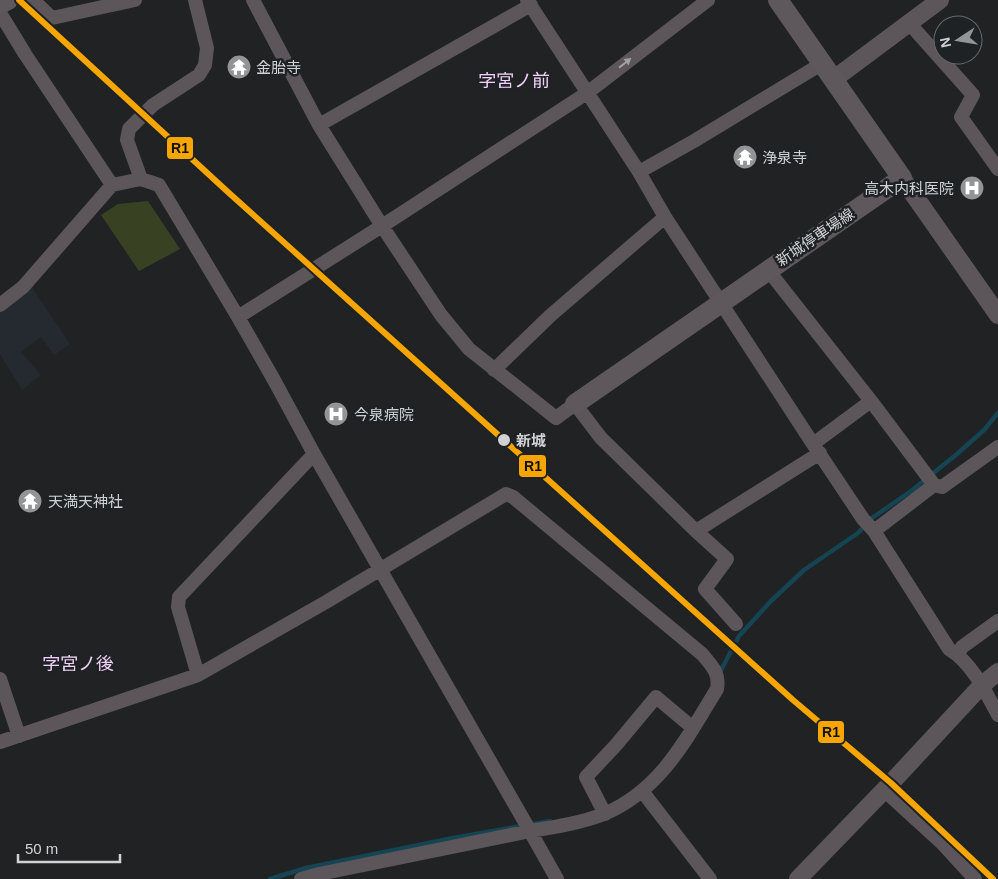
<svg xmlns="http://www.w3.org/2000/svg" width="998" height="879" viewBox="0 0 998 879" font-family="Helvetica,'Noto Sans JP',sans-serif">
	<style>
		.built { fill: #252a31 }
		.green { fill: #384222 }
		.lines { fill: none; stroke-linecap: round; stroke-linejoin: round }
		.stream { stroke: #154452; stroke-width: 4.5 }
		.minor { stroke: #5c565a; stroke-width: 14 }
		.tertiary { stroke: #5c565a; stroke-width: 18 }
		.secondary { stroke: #5e585c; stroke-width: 20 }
		.rail-1-casing { stroke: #1f2225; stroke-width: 10 }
		.rail-1 { stroke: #f7a600; stroke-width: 6 }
		.oneway { fill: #a2a0a3 }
		.stop-dot { fill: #d0d2d4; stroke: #1f2225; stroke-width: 2 }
		.labels { text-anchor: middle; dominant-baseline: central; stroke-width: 5; stroke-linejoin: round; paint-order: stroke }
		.poi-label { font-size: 15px; fill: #d0d2d4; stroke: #1f2225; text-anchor: start }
		.street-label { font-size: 15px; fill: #d0d2d4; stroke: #1f2225 }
		.stop-label { font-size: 15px; font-weight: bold; fill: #d0d2d4; stroke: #1f2225; text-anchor: start }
		.quarter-label { font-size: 18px; fill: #f1d2f7; stroke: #1f2225 }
		.line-badge { stroke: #1f2225; stroke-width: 2 }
		.pale-badge-label { font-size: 14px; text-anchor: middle; font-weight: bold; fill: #111 }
	</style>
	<rect width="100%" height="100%" fill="#202224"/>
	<path class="built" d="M31,286L70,344L54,355L41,337L21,352L41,375L22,390L0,354V312Z"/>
	<path class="green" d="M148,201L180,249L139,271L101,215L118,204Z"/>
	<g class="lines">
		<path class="stream" d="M719,674L739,636L771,601L804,570L858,533L872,518L911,491L957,454L984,430L998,413
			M270,879L306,868L453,838L550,821"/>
		<path class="minor" d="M33,0L52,18L135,0
			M253,0L319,125L382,226L441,315L469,349L556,418L575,404L601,438L696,531L727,559L705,589L736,624
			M527,0L639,172L665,217L813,444L863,519L874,531L949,649C972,663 986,692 998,715
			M0,13L25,54L112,185
			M909,23L973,95L961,117L998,169
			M319,125L531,5
			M639,172L694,141L823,63
			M141,179L127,140L129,129L153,105L199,75L205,65L207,48L195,0
			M768,270L871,401L934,485L942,487L998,447
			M0,305L23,287L112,185L141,179L159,185L238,317L382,226L587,93L708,0
			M238,317L274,380L314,454L530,831L319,874L301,879
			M494,370L551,315L665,217
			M813,444L871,401
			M696,531L820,453
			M874,531L934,485
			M958,654L962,647L998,621
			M198,675L178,607L179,597L314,454
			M0,679L19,736
			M0,742L198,675L326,602L506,494L513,497L702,654C712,666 720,673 717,689C687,738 661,790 604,814C581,823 555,827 530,831L557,879
			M884,790L942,843L975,879
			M642,791L710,879
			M605,814L586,777L616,745L656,697L693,728"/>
		<path class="tertiary" d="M834,79L940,0
			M902,178L998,315
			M798,879L891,783L982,685L998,672"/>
		<path class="secondary" d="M0,4L8,0
			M575,404L902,178L778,0"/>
		<defs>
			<path id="rail-1" d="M19,0L229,193L793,700L891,783L993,879"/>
		</defs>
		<use href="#rail-1" class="rail-1-casing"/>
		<use href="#rail-1" class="rail-1"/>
	</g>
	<defs><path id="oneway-solid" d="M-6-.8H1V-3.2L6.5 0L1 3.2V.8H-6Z" transform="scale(1.25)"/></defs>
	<use class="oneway" href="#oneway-solid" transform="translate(625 63) rotate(-38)"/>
	<defs>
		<symbol id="temple-disc" viewBox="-11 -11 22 22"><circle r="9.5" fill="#929496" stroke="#1f2225"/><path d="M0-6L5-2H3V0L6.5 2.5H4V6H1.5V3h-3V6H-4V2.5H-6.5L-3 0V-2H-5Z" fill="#fff"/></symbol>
		<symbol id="hospital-disc" viewBox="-11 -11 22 22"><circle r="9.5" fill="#929496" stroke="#1f2225"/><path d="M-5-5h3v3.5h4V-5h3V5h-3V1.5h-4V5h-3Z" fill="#fff"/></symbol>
	</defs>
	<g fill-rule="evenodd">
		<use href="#temple-disc" x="225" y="53" width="28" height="28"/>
		<use href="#temple-disc" x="731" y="143" width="28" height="28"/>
		<use href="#hospital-disc" x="958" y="174" width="28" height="28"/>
		<use href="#hospital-disc" x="322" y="400" width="28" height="28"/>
		<use href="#temple-disc" x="16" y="487" width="28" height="28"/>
	</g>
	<circle class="stop-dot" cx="504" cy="440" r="7"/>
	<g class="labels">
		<g class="poi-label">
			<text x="256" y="67">金胎寺</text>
			<text x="762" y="157">浄泉寺</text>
			<text x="954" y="188" text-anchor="end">高木内科医院</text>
			<text x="354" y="414">今泉病院</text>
			<text x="48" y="501">天満天神社</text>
		</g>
		<g class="street-label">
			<text transform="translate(815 237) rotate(-34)">新城停車場線</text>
		</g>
		<g class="stop-label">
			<text x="516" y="440">新城</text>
		</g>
		<g class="quarter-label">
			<text x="514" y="81">字宮ノ前</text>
			<text x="78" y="664">字宮ノ後</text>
		</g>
	</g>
	<g class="line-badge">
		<rect x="166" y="136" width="28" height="24" rx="5" fill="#f7a600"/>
		<rect x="518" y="454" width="29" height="24" rx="5" fill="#f7a600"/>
		<rect x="817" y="720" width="28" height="24" rx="5" fill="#f7a600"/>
	</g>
	<g class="pale-badge-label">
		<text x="180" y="153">R1</text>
		<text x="533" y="471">R1</text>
		<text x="831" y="737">R1</text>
	</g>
	<g transform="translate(958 40) rotate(258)"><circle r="24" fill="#1f2225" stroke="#66686b"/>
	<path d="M0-4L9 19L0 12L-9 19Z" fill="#929496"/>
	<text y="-8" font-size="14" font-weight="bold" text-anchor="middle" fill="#d0d2d4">N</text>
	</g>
	<path d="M18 854v8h102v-8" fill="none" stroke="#d0d2d4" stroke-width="2.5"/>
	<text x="25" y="854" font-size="15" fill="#d0d2d4" stroke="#1f2225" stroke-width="4" paint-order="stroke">50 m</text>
</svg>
